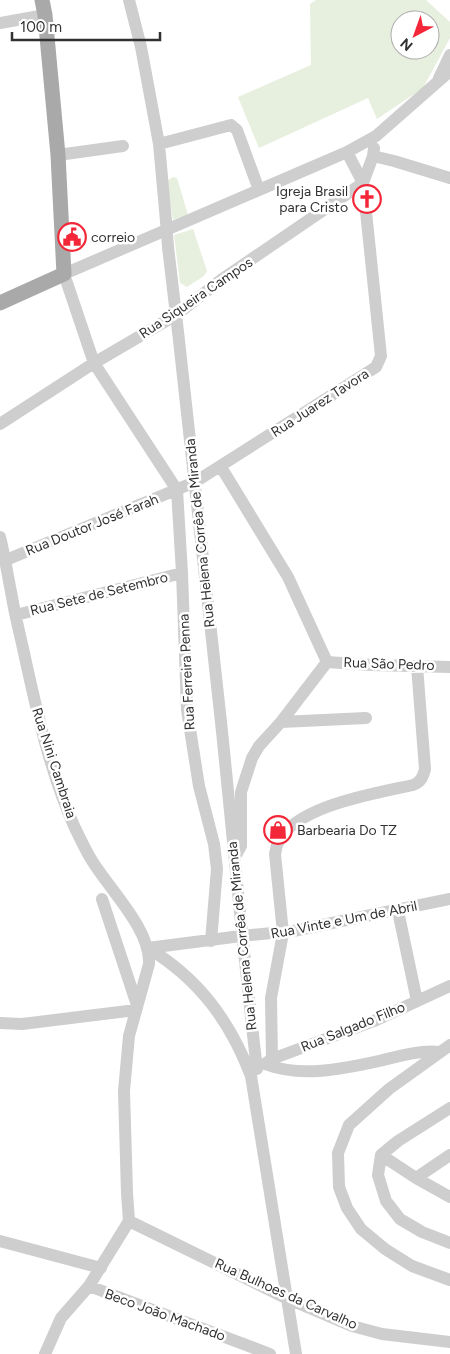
<svg xmlns="http://www.w3.org/2000/svg" width="450" height="1354" viewBox="0 0 450 1354" font-family="Figtree,sans-serif">
	<style>
		.green { fill: #e7efde; fill-rule: evenodd }
		.lines { fill: none; stroke-linecap: round; stroke-linejoin: round }
		.minor { stroke: #cecece; stroke-width: 12 }
		.major { stroke: #a9a9a9; stroke-width: 15 }
		.minor-bridge { stroke: #cecece; stroke-width: 12 }
		.labels { text-anchor: middle; dominant-baseline: central; stroke-width: 5; stroke-linejoin: round; paint-order: stroke }
		.poi-label { font-size: 14px; fill: #313131; stroke: #fff; text-anchor: start }
		.street-label { font-size: 14px; fill: #313131; stroke: #fff }
	</style>
	<rect width="100%" height="100%" fill="#fff"/>
	<path class="green" d="M316,0H426L450,22V38L423,88L377,119L368,98L259,148L238,97L311,65L310,4ZM400,20H430V50H400Z
		M173,177L177,178L188,215L173,220L167,181Z
		M193,229L207,271L204,276L187,287L180,283L174,235Z"/>
	<g class="lines">
		<path class="minor" d="M129,0L141,47L159,144L166,221
			M0,23L45,15
			M439,78L450,55
			M159,144L231,125L237,130L259,190
			M58,155L123,146
			M373,156L394,161L450,178
			M363,183L373,156L374,148
			M168,247C187,405 204,563 221,722C233,837 243,953 257,1069
			M0,424L94,363L176,315L221,280L363,183
			M221,467L288,577L327,662
			M0,537C5,557 8,577 12,597C15,616 20,634 24,653C37,712 50,773 75,828C80,838 85,849 91,859C108,888 151,929 149,964L129,1036L124,1091L127,1193L129,1221L89,1286L61,1318L45,1354
			M6,560L195,482L376,367L381,356L363,183L347,152
			M16,615L182,573
			M327,662L371,665L450,667
			M281,722L366,718
			M235,857L241,846V792L252,758L259,746L281,722L327,662
			M102,899L137,1005
			M398,911L417,1001
			M211,941L217,869L214,844L199,786L187,710L182,573L177,490L94,363L64,274L347,152L376,136L450,71
			M148,948C199,979 230,1021 251,1076L296,1354
			M148,948L241,936L293,931L450,899
			M0,1023L22,1024L136,1010
			M450,1045L389,1089L349,1125L338,1153L339,1187L347,1208L361,1229L385,1249L412,1266L450,1280
			M272,1059L271,998L283,933L275,854C276,851 276,846 278,843C294,806 377,793 413,785C421,782 423,777 425,769L417,666
			M266,1063L272,1059L374,1021L450,986
			M265,1064C301,1078 342,1069 379,1061C399,1056 419,1050 440,1052
			M381,1155L378,1175L386,1201L400,1219L422,1232L450,1243
			M381,1155L398,1141L450,1108
			M381,1155L416,1178L450,1197
			M416,1178L450,1155
			M129,1221L286,1298L352,1326L382,1334L450,1342
			M0,1241L101,1268
			M89,1286L270,1354"/>
		<path class="major" d="M0,303L64,274L58,155L45,15L42,0"/>
		<path class="minor-bridge" d="M166,221L168,247"/>
	</g>
	<defs>
		<symbol id="church-ring" viewBox="-11 -11 22 22"><circle r="9.5" fill="#fff" stroke="#f32738" stroke-width="1.5"/><path d="M-1.2-6h2.4v3.5h3.3v2.4h-3.3V6h-2.4V-.1h-3.3v-2.4h3.3Z" fill="#f32738"/></symbol>
		<symbol id="civic-ring" viewBox="-11 -11 22 22"><circle r="9.5" fill="#fff" stroke="#f32738" stroke-width="1.5"/><path d="M-.6-6.5H3V-4.5H.6V-3L4-1V1h2V6H-6V1h2V-1L-.6-3ZM-1.2 2.5V6h2.4V2.5Z" fill="#f32738"/></symbol>
		<symbol id="shop-ring" viewBox="-11 -11 22 22"><circle r="9.5" fill="#fff" stroke="#f32738" stroke-width="1.5"/><path d="M-5-2.5h2.3a2.7 3.5 0 0 1 5.4 0H5L5.5 6h-11ZM-1.5-2.5h3a1.5 2.3 0 0 0-3 0Z" fill="#f32738"/></symbol>
	</defs>
	<g fill-rule="evenodd">
		<use href="#church-ring" x="351" y="183" width="32" height="32"/>
		<use href="#civic-ring" x="56" y="221" width="32" height="32"/>
		<use href="#shop-ring" x="262" y="814" width="32" height="32"/>
	</g>
	<g class="labels">
		<g class="poi-label">
			<text x="348" y="191" text-anchor="end">Igreja Brasil<tspan x="348" dy="16">para Cristo</tspan></text>
			<text x="91" y="237">correio</text>
			<text x="297" y="830">Barbearia Do TZ</text>
		</g>
		<g class="street-label">
			<text transform="translate(196 298) rotate(-34)">Rua Siqueira Campos</text>
			<text transform="translate(320 403) rotate(-33)">Rua Juarez Tavora</text>
			<text transform="translate(92 525) rotate(-22)">Rua Doutor José Farah</text>
			<text transform="translate(200 533) rotate(-96)">Rua Helena Corrêa de Miranda</text>
			<text transform="translate(99 594) rotate(-14)">Rua Sete de Setembro</text>
			<text transform="translate(389 664) rotate(2)">Rua São Pedro</text>
			<text transform="translate(187 672) rotate(-93)">Rua Ferreira Penna</text>
			<text transform="translate(54 763) rotate(72)">Rua Nini Cambraia</text>
			<text transform="translate(344 920) rotate(-11)">Rua Vinte e Um de Abril</text>
			<text transform="translate(242 936) rotate(-96)">Rua Helena Corrêa de Miranda</text>
			<text transform="translate(353 1027) rotate(-22)">Rua Salgado Filho</text>
			<text transform="translate(286 1294) rotate(24)">Rua Bulhoes da Carvalho</text>
			<text transform="translate(165 1315) rotate(20)">Beco João Machado</text>
		</g>
	</g>
	<g transform="translate(415 35) rotate(221)"><circle r="24" fill="#ffffff" stroke="#adadad"/>
	<path d="M0-4L9 19L0 12L-9 19Z" fill="#f32738"/>
	<text y="-8" font-size="14" font-weight="bold" text-anchor="middle" fill="#313131">N</text>
	</g>
	<path d="M12 32v8h148v-8" fill="none" stroke="#313131" stroke-width="2.5"/>
	<text x="20" y="32" font-size="15" fill="#313131" stroke="#ffffff" stroke-width="4" paint-order="stroke">100 m</text>
</svg>
